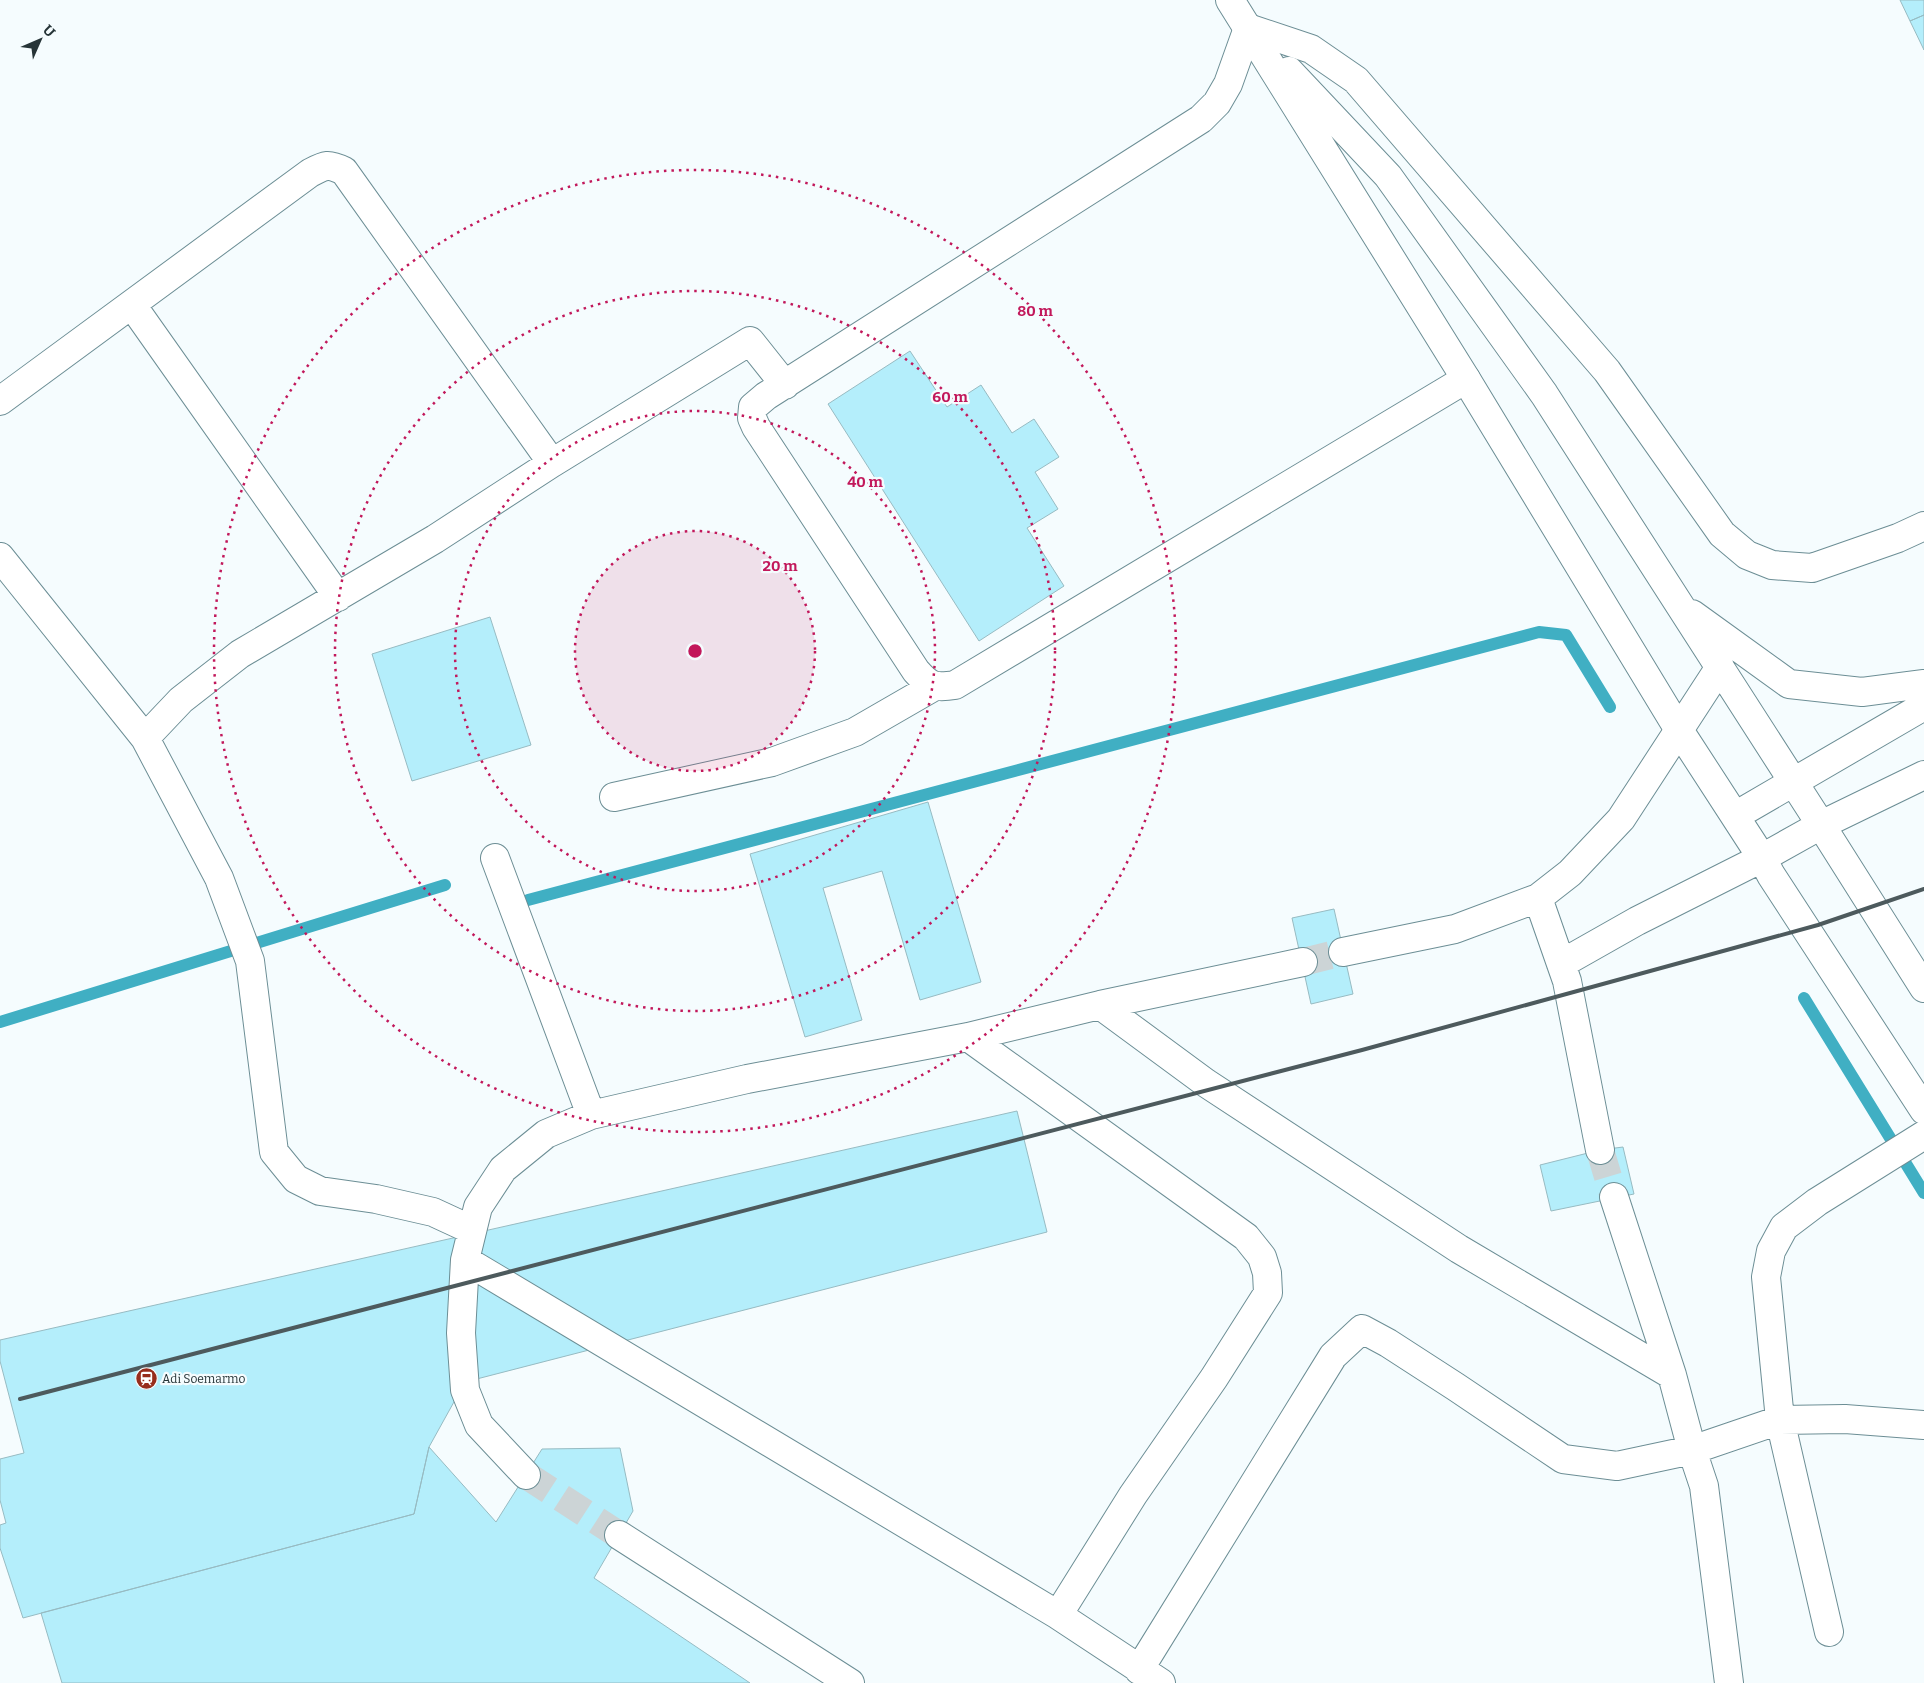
<svg xmlns="http://www.w3.org/2000/svg" width="1924" height="1683" viewBox="0 0 1924 1683" font-family="Bitter,serif">
	<style>
		.lines { fill: none; stroke-linecap: round; stroke-linejoin: round }
		.stream { stroke: #40afc3; stroke-width: 12 }
		.building { fill: #b4eefb; stroke: #97bbc2 }
		.minor-tunnel { stroke: #ccd4d6; stroke-width: 28; stroke-dasharray: 28 14; stroke-linecap: butt }
		.minor-casing { stroke: #6c8e95; stroke-width: 30 }
		.highway-casing { stroke: #6c8e95; stroke-width: 30 }
		.minor { stroke: #fff; stroke-width: 28 }
		.highway { stroke: #fff; stroke-width: 28 }
		.rail { stroke: #4d5a5d; stroke-width: 4 }
		.ring { fill: none; stroke: #c2185b; stroke-width: 2.5; stroke-dasharray: 2.5 5 }
		.labels { text-anchor: middle; dominant-baseline: central; stroke-width: 4.5; stroke-linejoin: round; paint-order: stroke }
		.poi-label { font-size: 12px; fill: #263437; stroke: #f5fcfe; text-anchor: start }
		.centre { fill: #c2185b; stroke: #f5fcfe; stroke-width: 2.5 }
		.ring-label { font-size: 15px; text-anchor: middle; font-weight: bold; fill: #c2185b; stroke: #f5fcfe; stroke-width: 4.5; stroke-linejoin: round; paint-order: stroke }
	</style>
	<rect width="100%" height="100%" fill="#f5fcfe"/>
	<g class="lines">
		<path class="stream" d="M528,900L1539,632L1566,635L1610,707
			M1804,998L1924,1193
			M0,1022L445,885"/>
	</g>
	<path class="building" d="M1900,0H1924V15L1910,21Z
		M1924,15V50L1910,21Z
		M910,351L947,407L981,385L1012,433L1034,419L1059,457L1035,472L1058,509L1027,528L1064,586L979,641L828,404Z
		M490,617L531,745L412,781L372,654Z
		M928,802L981,982L920,1000L882,871L823,888L862,1020L805,1037L750,854Z
		M1334,909L1353,994L1311,1004L1292,918Z
		M1017,1111L1047,1232L465,1382L429,1447L414,1514L23,1618L0,1548V1525L6,1523L0,1500V1459L24,1453L0,1361V1340Z
		M1623,1147L1634,1194L1551,1211L1540,1165L1600,1150Z
		M429,1447L496,1522L542,1449L620,1448L633,1511L594,1578L750,1683H62L41,1613L414,1514Z"/>
	<g class="lines">
		<path class="minor-tunnel" d="M1303,962L1343,952
			M1600,1150L1614,1197
			M526,1475L619,1535"/>
		<defs>
			<path id="minor" d="M132,305L338,597
				M1466,379L955,685C935,688 930,687 916,671L756,427L752,418L753,407L766,396L1201,119L1217,103L1228,84L1248,28L1311,49L1356,80L1607,371L1722,534L1747,555L1772,565L1812,568L1898,538L1924,526
				M0,401L310,173C325,165 328,163 344,171L552,463
				M0,557L145,738
				M614,797L772,762L855,732L933,687
				M1821,825L1924,988
				M495,858L591,1115
				M1538,898L1567,981L1600,1150
				M1343,952L1455,929L1538,898L1570,873L1621,819L1679,730
				M1561,964L1637,921L1762,858L1771,875L1924,1110
				M1100,1005L1206,1083L1459,1249L1672,1375
				M968,1037L1246,1237L1262,1257L1267,1273L1268,1293L1214,1378L1133,1495L1058,1615
				M1614,1197L1672,1375L1692,1450L1704,1486L1729,1683
				M472,1230L433,1212L376,1199L320,1191L296,1179L274,1152L250,961L219,878L145,738L181,700L240,654L435,539L552,463L750,341L785,385
				M465,1260L1058,1615L1161,1683
				M526,1475L479,1425L465,1390L461,1333L465,1260L478,1207L503,1169L546,1134L591,1115L747,1079L968,1037L1100,1005L1303,962
				M619,1535L850,1683
				M1829,1632L1780,1420L1766,1277L1771,1251L1784,1227L1817,1202L1924,1135
				M1139,1670L1333,1356L1362,1329L1388,1343L1456,1387L1563,1459L1617,1466L1692,1450L1780,1420L1845,1419L1924,1425"/>
			<path id="highway" d="M1230,0L1466,379L1679,730L1762,858L1821,825L1924,775
				M1289,71L1388,176L1544,394L1821,825
				M1692,614L1789,684L1862,692L1924,684
				M1679,730L1720,667
				M1735,816L1924,706"/>
		</defs>
		<use href="#minor" class="minor-casing"/>
		<use href="#highway" class="highway-casing"/>
		<use href="#minor" class="minor"/>
		<use href="#highway" class="highway"/>
		<path class="rail" d="M20,1399L1362,1050L1818,925L1924,889"/>
	</g>
	<circle cx="695" cy="651" r="120" fill="#c2185b" fill-opacity=".12"/>
	<g class="ring">
		<circle cx="695" cy="651" r="120"/>
		<circle cx="695" cy="651" r="240"/>
		<circle cx="695" cy="651" r="360"/>
		<circle cx="695" cy="651" r="481"/>
	</g>
	<defs>
		<symbol id="station-disc" viewBox="-11 -11 22 22"><circle r="9.5" fill="#972d1c" stroke="#f5fcfe"/><path d="M-3-6H3Q5-6 5-4V2Q5 4 3 4L4.5 6H3L1.5 4h-3L-3 6H-4.5L-3 4Q-5 4-5 2V-4Q-5-6-3-6ZM-3.5-4v3h7v-3ZM-3.5 1v1.5H-2V1ZM2 1v1.5H3.5V1Z" fill="#fff"/></symbol>
	</defs>
	<g fill-rule="evenodd">
		<use href="#station-disc" x="134" y="1366" width="25" height="25"/>
	</g>
	<g class="labels">
		<g class="poi-label">
			<text x="162" y="1379">Adi Soemarmo</text>
		</g>
	</g>
	<circle cx="695" cy="651" r="8" class="centre"/>
	<g class="ring-label">
		<text x="1035" y="316">80 m</text>
		<text x="950" y="402">60 m</text>
		<text x="865" y="487">40 m</text>
		<text x="780" y="571">20 m</text>
	</g>
	<g transform="translate(40 40) rotate(45)" stroke="#f5fcfe" stroke-width="4" paint-order="stroke">
	<path d="M0-4L9 19L0 12L-9 19Z" fill="#263437"/>
	<text y="-8" font-size="14" font-weight="bold" text-anchor="middle" fill="#263437">U</text>
	</g>
</svg>
